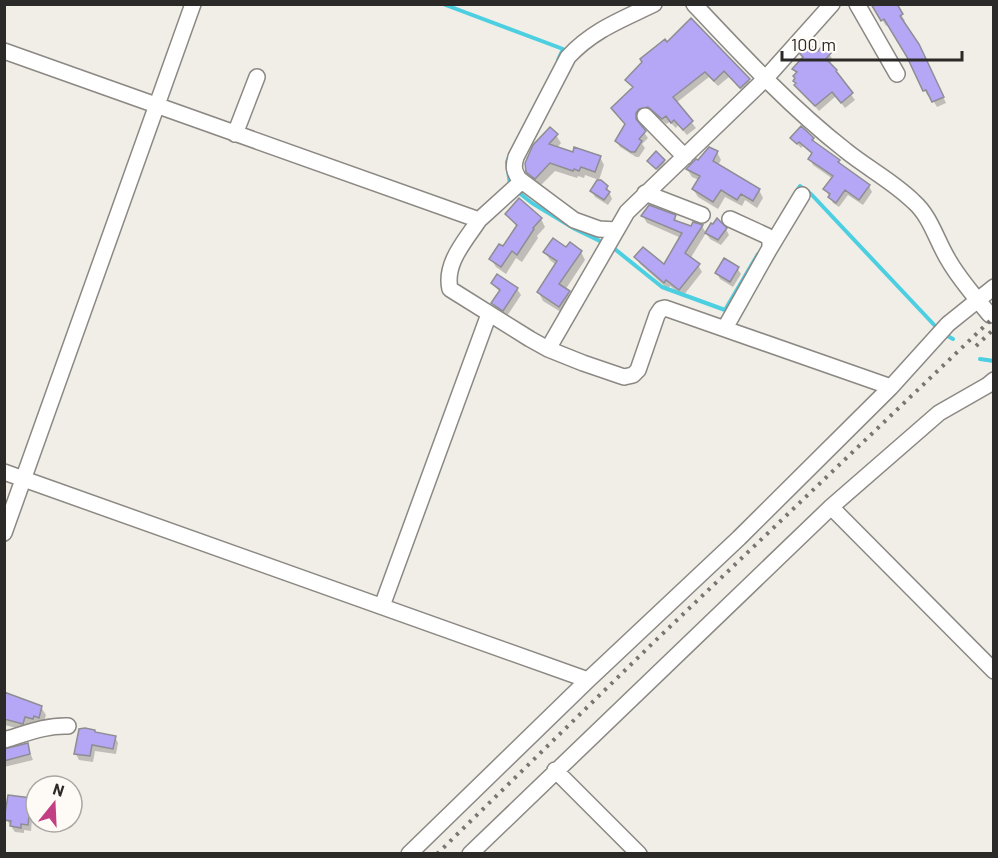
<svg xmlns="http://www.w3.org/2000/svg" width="998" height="858" viewBox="0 0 998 858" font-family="Barlow,sans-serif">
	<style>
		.shadow { fill: #0003 }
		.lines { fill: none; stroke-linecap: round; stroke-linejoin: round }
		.stream { stroke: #4ccfe1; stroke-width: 4 }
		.building { fill: #b6a6f6; stroke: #8e8d93; stroke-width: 1.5 }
		.minor-casing { stroke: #8c8883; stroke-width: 18 }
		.minor { stroke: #fff; stroke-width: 15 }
		.rail { stroke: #787572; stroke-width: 4; stroke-dasharray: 3 6; stroke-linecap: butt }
	</style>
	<rect width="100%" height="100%" fill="#f1ede7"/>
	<path class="shadow" d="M895,4L905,21L902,22L922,52L946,103L937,107L930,95L928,96L925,91L909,59L888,24L886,26L877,11Z
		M664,41L749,80L752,86L744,93L729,77L718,86L709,77L676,103L696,128L687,135L678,125L676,128L670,122L666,124L656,115L646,112L639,119L638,124L648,138L642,144L645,148L639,157H636L620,147L616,141L626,125L613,109L634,89L627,80Z
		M818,54H829L833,60L829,64L855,100L845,108L836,96L819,111L796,85L797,74L794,69Z
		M556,135L561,143L557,148L573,154L600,157L604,165L599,180L585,175L584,178L578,176L577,178L555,171L540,186L533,181L526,166Z
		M792,138L813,139L817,145L839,161L842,167L869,186L872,192L863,205L848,195L839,207L833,203L825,189L833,179L813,165L810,159L813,155L803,146L801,148Z
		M717,152L721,160L718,165L759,190L763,198L757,208L745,200L742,206L725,197L718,209L698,197L693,189L699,180L692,177L687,169Z
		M664,161L665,163L658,171L651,163Z
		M607,187L612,199L608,205L595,197L592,191Z
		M506,214L541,219L545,227L537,236L538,238L522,262L516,258L506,274L496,267L491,259L503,248L517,227Z
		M643,216L675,217L678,223L692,228L702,226L706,233L690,259L698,265L702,272L683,296L670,286L668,289L640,264L636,257L664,266L681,238L647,223Z
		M726,229L729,235L721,245L710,239L706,233Z
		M567,249L581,252L585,260L565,290L573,300L564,314L543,301L539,293L556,265L550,260L545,252Z
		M737,268L741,274L733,287L720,279L717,273Z
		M498,276L517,289L521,295L507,316L496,309L493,303L500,292L492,283Z
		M4,694L41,707L46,715L43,725L27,731L5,725Z
		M96,734L115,737L118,743L116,754L95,751L93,762L79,760L76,754Z
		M27,745L33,760L4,767V751Z
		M30,800L33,806L31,831L24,830V833L15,832L6,819Z"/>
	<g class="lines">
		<path class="stream" d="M443,4L563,49L558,60
			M509,157L507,162L510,185
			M518,192L532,203L575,229L604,243
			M796,192L800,186L811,194L938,329
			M611,246L662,287L725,310L758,254
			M944,334L953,339
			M980,359L994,361"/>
	</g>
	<path class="building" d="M871,4H897L903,14L900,16L919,44L944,97L932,102L926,90L923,91L907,57L884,19L881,21Z
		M691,18L750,79L740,88L724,71L714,81L705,72L673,97L693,121L683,130L674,120L671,123L666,116L662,119L648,107L639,109L636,113V119L646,131L639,139L642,141L635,152H631L615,141L625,124L611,108L633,87L625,80L642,62L640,59L665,39L667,42Z
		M809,44L818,51L822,46L831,53L826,59L837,70L836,71L853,93L841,103L832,92L815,106L794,85L796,83L793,81L795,78L793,76L797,72L792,69L803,57L800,54Z
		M801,126L814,138L812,140L840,160L838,162L870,185L859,200L845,190L836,203L828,197L830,194L823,189L833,176L808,159L812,153L799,142L797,144L790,138Z
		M550,127L558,134L549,144L573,152L574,147L601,156L595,172L581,167L579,171L574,169L573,171L550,163L535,179L526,172L525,163L533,145Z
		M709,147L718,151L713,161L760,189L753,201L741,194L737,200L721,190L713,202L692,189L700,176L686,169L696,159L698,160Z
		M656,151L665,160L656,169L647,161Z
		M597,180H601L608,186L606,189L610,192L604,200L590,191Z
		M519,198L542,218L533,228L534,229L517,255L512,251L501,267L489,259L499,244L503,246L517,225L505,214Z
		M649,205L676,215L674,220L691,226L693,222L703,225L685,253L700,264L679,290L666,280L664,283L634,257L643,247L664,264L682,233L641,216Z
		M717,218L727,228L718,240L705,233L711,223L713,224Z
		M553,238L566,247L570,242L582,251L559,284L570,291L559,307L537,292L557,261L543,252Z
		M724,258L739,267L730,282L715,273Z
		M497,274L518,288L503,311L491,303L500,290L491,283Z
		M4,692L42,706L39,718L34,716L33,719L25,717L23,724L4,719Z
		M85,728L95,730V732L116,736L113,749L92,745L90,756L74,754L79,729Z
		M28,743L30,754L4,761V749Z
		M8,795L31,798L28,825L21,824V828L10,826L11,821L4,820Z"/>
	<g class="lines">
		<defs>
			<path id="minor" d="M694,4C742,55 790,107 845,150C867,168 894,182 914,202C931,217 937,242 949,261C960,280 976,298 990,315
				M857,4L897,74
				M4,51L479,220C466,240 444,263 450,289L530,339L548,349L583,363L624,377L633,375L638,370L657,315L661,309L665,308L891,387
				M645,116L685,157
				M235,134L257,77
				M645,193L702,215
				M479,220L522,181
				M616,230L599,229L574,220L519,179C514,171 513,167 516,157L568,57C593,30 621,20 654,4
				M770,248L802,195
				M725,328L770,248V240L767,236L730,219
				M548,349L627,212L765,79L832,4
				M4,472L588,680
				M831,507L994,671
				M4,533L193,4
				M382,606L489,314
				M4,740C25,734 46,725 68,726
				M555,770L639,854
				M409,854L588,680L739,538L891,387L948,324L994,287
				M470,854L831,507L939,413L988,385L994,380"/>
		</defs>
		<use href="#minor" class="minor-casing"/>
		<use href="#minor" class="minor"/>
		<path class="rail" d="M976,346L994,329
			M437,854L655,641L994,317"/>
	</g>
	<rect width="998" height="858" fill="none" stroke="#2c2a28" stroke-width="12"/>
	<g transform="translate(54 804) rotate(18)"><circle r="28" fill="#fefaf5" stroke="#aaa7a3" stroke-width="1.5"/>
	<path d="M0-4.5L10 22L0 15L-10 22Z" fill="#c23f85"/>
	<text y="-9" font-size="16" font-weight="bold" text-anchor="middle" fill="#2c2a28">N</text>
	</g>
	<path d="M782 51v9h180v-9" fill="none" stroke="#2c2a28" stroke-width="3"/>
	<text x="791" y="51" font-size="18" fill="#2c2a28" stroke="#fefaf5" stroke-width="4.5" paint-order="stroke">100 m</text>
</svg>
